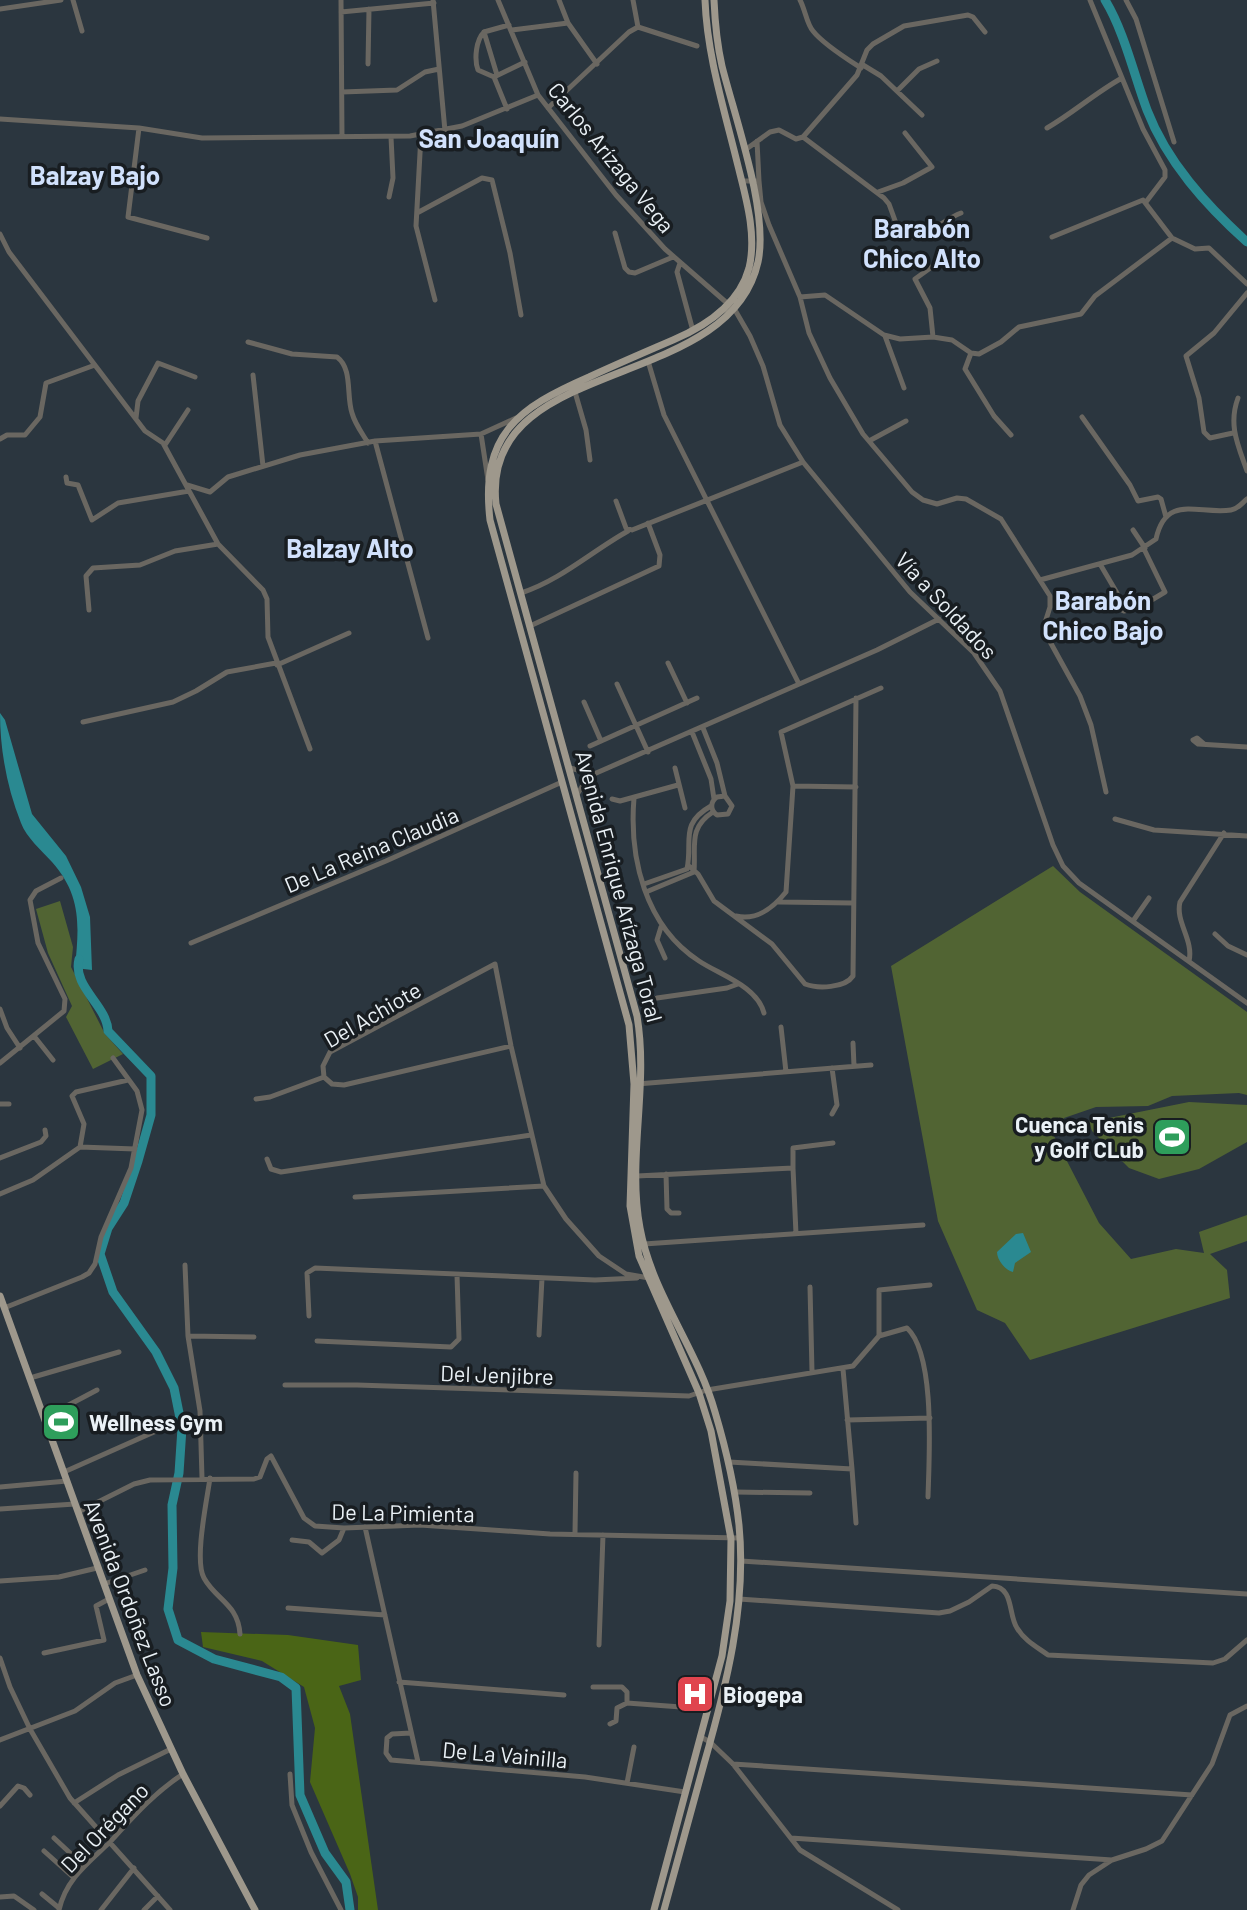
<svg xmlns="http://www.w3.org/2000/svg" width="1247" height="1910" viewBox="0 0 1247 1910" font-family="Barlow,sans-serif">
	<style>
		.green { fill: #516433 }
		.forest { fill: #4a6516 }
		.water { fill: #2a8991 }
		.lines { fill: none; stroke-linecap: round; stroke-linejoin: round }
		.river { stroke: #2a8991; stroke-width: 9 }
		.minor { stroke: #6a6761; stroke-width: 5 }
		.major { stroke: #9e988c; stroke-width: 7 }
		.labels { text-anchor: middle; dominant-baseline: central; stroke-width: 7; stroke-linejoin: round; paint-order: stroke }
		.street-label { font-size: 22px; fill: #eaf1f6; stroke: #181d21 }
		.poi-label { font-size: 22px; font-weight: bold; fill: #eaf1f6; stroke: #181d21; text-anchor: start }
		.quarter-label { font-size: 26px; font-weight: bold; fill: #d1e1fc; stroke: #181d21 }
	</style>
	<rect width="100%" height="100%" fill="#2b363f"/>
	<path class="green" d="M1053,866L1080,892L1247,1012V1095L1239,1093L1172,1096L1148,1106L1096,1107L1064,1118L1054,1136L1099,1223L1131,1259L1176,1249L1204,1253L1199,1232L1247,1215V1241L1210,1254L1227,1270L1230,1298L1030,1360L1005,1323L977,1310L938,1221L891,966Z
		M60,901L73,947L71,967L105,1034L123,1054L93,1069L66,1017L72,1006L48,953L36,909Z
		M1189,1102L1247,1105V1142L1199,1169L1159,1179L1129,1168L1092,1131L1089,1122Z"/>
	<path class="forest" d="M201,1632L288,1635L358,1645L361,1680L339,1686L350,1714L378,1910H358V1897L350,1874L310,1782L315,1728L304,1687L262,1661L203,1647Z"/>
	<path class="water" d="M0,713L5,720L32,814L66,856L81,887L90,917L92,970L75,968C79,926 82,896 52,862C42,851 26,837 21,823C7,788 0,750 0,713Z
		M1023,1233L1031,1252L1015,1263L1013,1272C1005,1270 997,1260 997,1252L1016,1234Z"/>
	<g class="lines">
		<path class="river" d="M1105,0C1124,31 1134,75 1147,110C1167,162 1206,205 1247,242
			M79,959C72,987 107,1005 108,1031L151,1076V1115L138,1161L124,1203L108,1228L100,1254L113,1292L156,1352L174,1388L182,1428L179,1473L172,1505L173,1568L168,1609L178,1640L214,1659L281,1677L296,1688L300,1795L325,1853L346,1882L350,1910"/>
		<path class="minor" d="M73,0L82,31
			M341,0L342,136
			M433,0L445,131
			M498,0L538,95L616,195L665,249L735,310L750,336L763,366L780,425L803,462L910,592L974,653L1000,691L1053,845L1063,866L1079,883L1247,1003
			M559,0L568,23L597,64
			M633,0L638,27
			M800,0C805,9 807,25 813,31C823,44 847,59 861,68
			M1090,0L1143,129L1165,170V177L1146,202
			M1126,0L1136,19L1174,142
			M0,9L61,0
			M341,12L434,3
			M512,30L568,23
			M484,32C476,40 474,59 478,70L494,77
			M368,64L369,9
			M863,65L881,76L922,115
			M497,75L484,32L509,25
			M897,91L919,69L937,61
			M342,92L397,90L425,72L439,69
			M548,108L629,32L638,27L697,46
			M507,109L494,77L525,62
			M0,119L139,128L202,138L410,136L462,126L538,95
			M139,128L128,217L207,238
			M1047,128C1073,113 1095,93 1122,78
			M421,135L416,226L435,300
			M803,137L884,198L889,204L901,237C922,242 942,220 961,213
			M757,141L759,181
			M745,150L770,132L779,130L796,139L803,137L857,75L867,50L873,44L904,26L968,15L973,17L985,32
			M742,181H759L761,202L769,225L800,297L809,333L830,378L863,434L912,492L923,500L937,504L957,498L966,499L1001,519L1050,596V607L1043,629L1080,696L1091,725L1106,792
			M878,192L903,183L932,167L905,133
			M389,197L393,178L391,137
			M417,213L482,178L492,180L510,253L521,315
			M615,233L625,268L629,272L635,273L673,257
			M0,234L9,252L145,431L163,443L218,544L263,590L267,599L268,637L310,749
			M1052,237L1143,200L1172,238
			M680,263L677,272L693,331
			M800,297L825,295L884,335L900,339L933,337L952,340L971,353L979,354L1001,342L1019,327L1081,314L1095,296L1172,238L1195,249L1209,248L1247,284
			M885,336L904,388
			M933,337L930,308L915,279L940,261
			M248,342L292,354L337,357C353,369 346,395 352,413C355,424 362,433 368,443
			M971,353L965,369L994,416L1011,435
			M648,361L664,415L799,684
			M253,375L263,466
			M575,392L586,430L590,460
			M1238,398C1228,425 1238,445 1247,471
			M1082,417L1130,485L1138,501L1158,497L1161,499L1166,517
			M136,418L138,401L158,363L195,377
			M1233,433L1210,438L1204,432L1199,398L1186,356L1214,333L1247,293
			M481,434L488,480
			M0,439L7,435H25L40,417L46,383L95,365
			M375,441L428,638
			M869,441L906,421
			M165,445L188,410
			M66,477L67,483L78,485L92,520L118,503L189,491
			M187,485L210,492L228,477L300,455L375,441L481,434L516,418
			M616,501L626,528L632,530L803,462
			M1133,530L1145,548
			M1100,564L1117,593L1120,609L1124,611L1140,607L1165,592L1144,549
			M1040,580L1132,555L1156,539C1166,493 1199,515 1231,510C1238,509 1242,503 1247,499
			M521,593C561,580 592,551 628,531
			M89,610L86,576L93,568L140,565L175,551L218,544
			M530,626L659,566L660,555L648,523
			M668,663L687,703
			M277,665L349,633
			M617,684L648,752
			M584,702L601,741
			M83,722L173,702L196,691L227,672L276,663
			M703,728L717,763L725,796L732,806L728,814L717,815C710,810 710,802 717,797L725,796
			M692,732L711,779L714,799
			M1204,744L1197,738L1193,740L1198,744L1247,747
			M590,746L697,698
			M570,768L593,774
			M675,768L685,808
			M793,786L856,787
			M578,793L585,782L594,774L877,650L939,619
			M634,798C629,858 645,926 699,961C720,975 757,986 764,1013
			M612,799L620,801L678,785
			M1115,819L1154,830L1247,836
			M689,866L698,874L714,901L772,944L805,984C818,989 845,988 853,976L856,698
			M644,884L687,869C693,841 679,824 711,806
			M646,892L694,872C696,846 688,828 713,812
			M779,902L853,903
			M736,916C757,921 773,908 786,892L793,786L781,732L881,688
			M1133,921L1149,898
			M661,927L657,940L665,958
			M1215,934L1228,946L1247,955
			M191,943L386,861L562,782
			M1189,961C1194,940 1175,922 1180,902L1224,833
			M657,998L727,988L738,984
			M0,1009L7,1028L20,1048
			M781,1027L786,1072
			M34,1036L53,1060
			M853,1043L854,1066
			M0,1063L64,1011L65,999L38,943L30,900L36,891L61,878
			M324,1077L323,1066L330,1052L495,964L511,1046L544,1186L566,1219L599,1256L626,1274L649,1278
			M324,1077L332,1084L344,1085L511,1046
			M128,1080L76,1092L72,1096L84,1124L80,1147L135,1149
			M637,1084L871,1065
			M256,1099L270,1097L324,1077
			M0,1104H9
			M832,1114L837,1105L832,1068
			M0,1158L41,1142L46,1136L45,1130
			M267,1159L271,1169L281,1172L531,1135
			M793,1168L796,1234
			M666,1174L667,1209L671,1213H679
			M637,1176L793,1168V1148L833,1143
			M0,1194L33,1180L80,1147
			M355,1197L544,1186
			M644,1244L923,1225
			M185,1265L188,1336L200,1411L202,1478
			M810,1287L812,1372
			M4,1308L82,1277L89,1273L95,1264L101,1237L131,1168L142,1110L137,1091L113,1058
			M309,1316L307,1273L315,1268L595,1280L637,1278
			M539,1335L542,1278
			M188,1336L254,1337
			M879,1336V1290L930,1285
			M317,1341L451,1347L459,1339L457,1275
			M843,1369L852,1469
			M30,1378L119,1352
			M285,1385H357L689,1396L707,1390L853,1366L879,1336L907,1328C936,1355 929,1458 928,1497
			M44,1418L97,1390
			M847,1420L930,1418
			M729,1462L852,1469L856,1523
			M64,1472L163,1428
			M210,1478C207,1500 194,1560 204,1578C216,1600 238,1604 240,1634
			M0,1487L67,1481
			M735,1492L810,1493
			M0,1509L75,1504
			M78,1512L134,1484L150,1480L254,1479L260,1477L267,1459L271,1456L304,1518L315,1526L344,1528L420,1525L550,1534L740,1538
			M365,1527L418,1762
			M575,1533L576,1473
			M292,1540L309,1542L322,1553L339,1540L344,1528
			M741,1561L1247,1594
			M0,1581L59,1577L97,1568
			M104,1584L145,1570
			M739,1599L939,1613L950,1611L969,1602L992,1586C1014,1587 1008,1614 1017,1628C1024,1640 1037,1647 1048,1655L1213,1663L1225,1659L1247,1640
			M288,1608L385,1615
			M599,1645L603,1535
			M44,1653L104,1640L96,1606L109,1599
			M0,1658L10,1687L30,1729L70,1798L170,1910
			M399,1682L564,1695
			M593,1687H622L627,1692V1703
			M610,1724L616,1721L617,1708L627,1703L708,1709
			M411,1733L392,1734L387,1738L386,1753L391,1760L585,1777L685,1792
			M701,1737L710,1742L733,1764L800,1850L898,1910
			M0,1740L75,1711L115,1683L137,1675
			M733,1764L1192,1795
			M290,1774L292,1805L311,1852L341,1910
			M627,1783L634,1747
			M74,1803L118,1775L171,1749
			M0,1806L18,1786L24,1788L30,1795
			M54,1838L84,1866
			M791,1838L1112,1860
			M44,1851L73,1877
			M42,1894L59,1908
			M0,1897L14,1896L34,1910
			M59,1910C66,1879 88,1863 110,1842C133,1817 154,1793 183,1774
			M101,1910L134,1868
			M144,1910L158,1896
			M1073,1910L1081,1885L1089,1875L1112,1860L1146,1849L1162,1841L1212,1764L1230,1715L1247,1706"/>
		<path class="major" d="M0,1296L137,1675L183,1774L255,1910
			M654,1910L722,1656L730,1601L731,1539L711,1431L699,1393L639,1256L630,1206L634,1084L629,1025L490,520C480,434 518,408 589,377C617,364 645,352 673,340C706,326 739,305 749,268C757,235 746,198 738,166C725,112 707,56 705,0
			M664,1910C677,1861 691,1813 704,1764C726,1687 747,1606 739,1525C735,1487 726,1449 715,1412C697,1348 652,1294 640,1228C627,1158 649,1086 637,1016L496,504C480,354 729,394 758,262C769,212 735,118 722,66C717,44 715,23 714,0"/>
	</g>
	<defs>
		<symbol id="stadium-square" viewBox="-11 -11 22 22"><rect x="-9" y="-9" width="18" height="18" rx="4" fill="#2e9e5b" stroke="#181d21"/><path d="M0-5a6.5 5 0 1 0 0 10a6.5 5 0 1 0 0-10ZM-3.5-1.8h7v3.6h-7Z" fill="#fff"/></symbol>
		<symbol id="hospital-square" viewBox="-11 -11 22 22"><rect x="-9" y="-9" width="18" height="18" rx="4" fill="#e0444e" stroke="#181d21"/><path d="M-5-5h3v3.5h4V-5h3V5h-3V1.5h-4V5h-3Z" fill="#fff"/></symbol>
	</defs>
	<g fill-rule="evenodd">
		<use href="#stadium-square" x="1150" y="1115" width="44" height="44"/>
		<use href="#stadium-square" x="39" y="1400" width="44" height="44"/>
		<use href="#hospital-square" x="673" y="1672" width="44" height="44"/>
	</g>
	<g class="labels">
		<g class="street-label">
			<text transform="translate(612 157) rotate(51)">Carlos Arízaga Vega</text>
			<text transform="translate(947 605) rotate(47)">Vía a Soldados</text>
			<text transform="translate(371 849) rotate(-23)">De La Reina Claudia</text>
			<text transform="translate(620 886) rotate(75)">Avenida Enrique Arízaga Toral</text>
			<text transform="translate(372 1014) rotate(-30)">Del Achiote</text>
			<text transform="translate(497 1374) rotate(2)">Del Jenjibre</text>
			<text transform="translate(403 1512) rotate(1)">De La Pimienta</text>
			<text transform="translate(131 1603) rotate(69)">Avenida Ordoñez Lasso</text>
			<text transform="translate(505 1754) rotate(5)">De La Vainilla</text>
			<text transform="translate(104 1827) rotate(-46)">Del Orégano</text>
		</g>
		<g class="poi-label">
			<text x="1144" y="1124" text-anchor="end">Cuenca Tenis<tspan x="1144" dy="25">y Golf CLub</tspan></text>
			<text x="89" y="1422">Wellness Gym</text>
			<text x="723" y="1694">Biogepa</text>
		</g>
		<g class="quarter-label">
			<text x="489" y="137">San Joaquín</text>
			<text x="95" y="174">Balzay Bajo</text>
			<text x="922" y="227">Barabón<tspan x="922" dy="30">Chico Alto</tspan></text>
			<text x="350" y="547">Balzay Alto</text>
			<text x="1103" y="599">Barabón<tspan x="1103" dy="30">Chico Bajo</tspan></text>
		</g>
	</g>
</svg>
